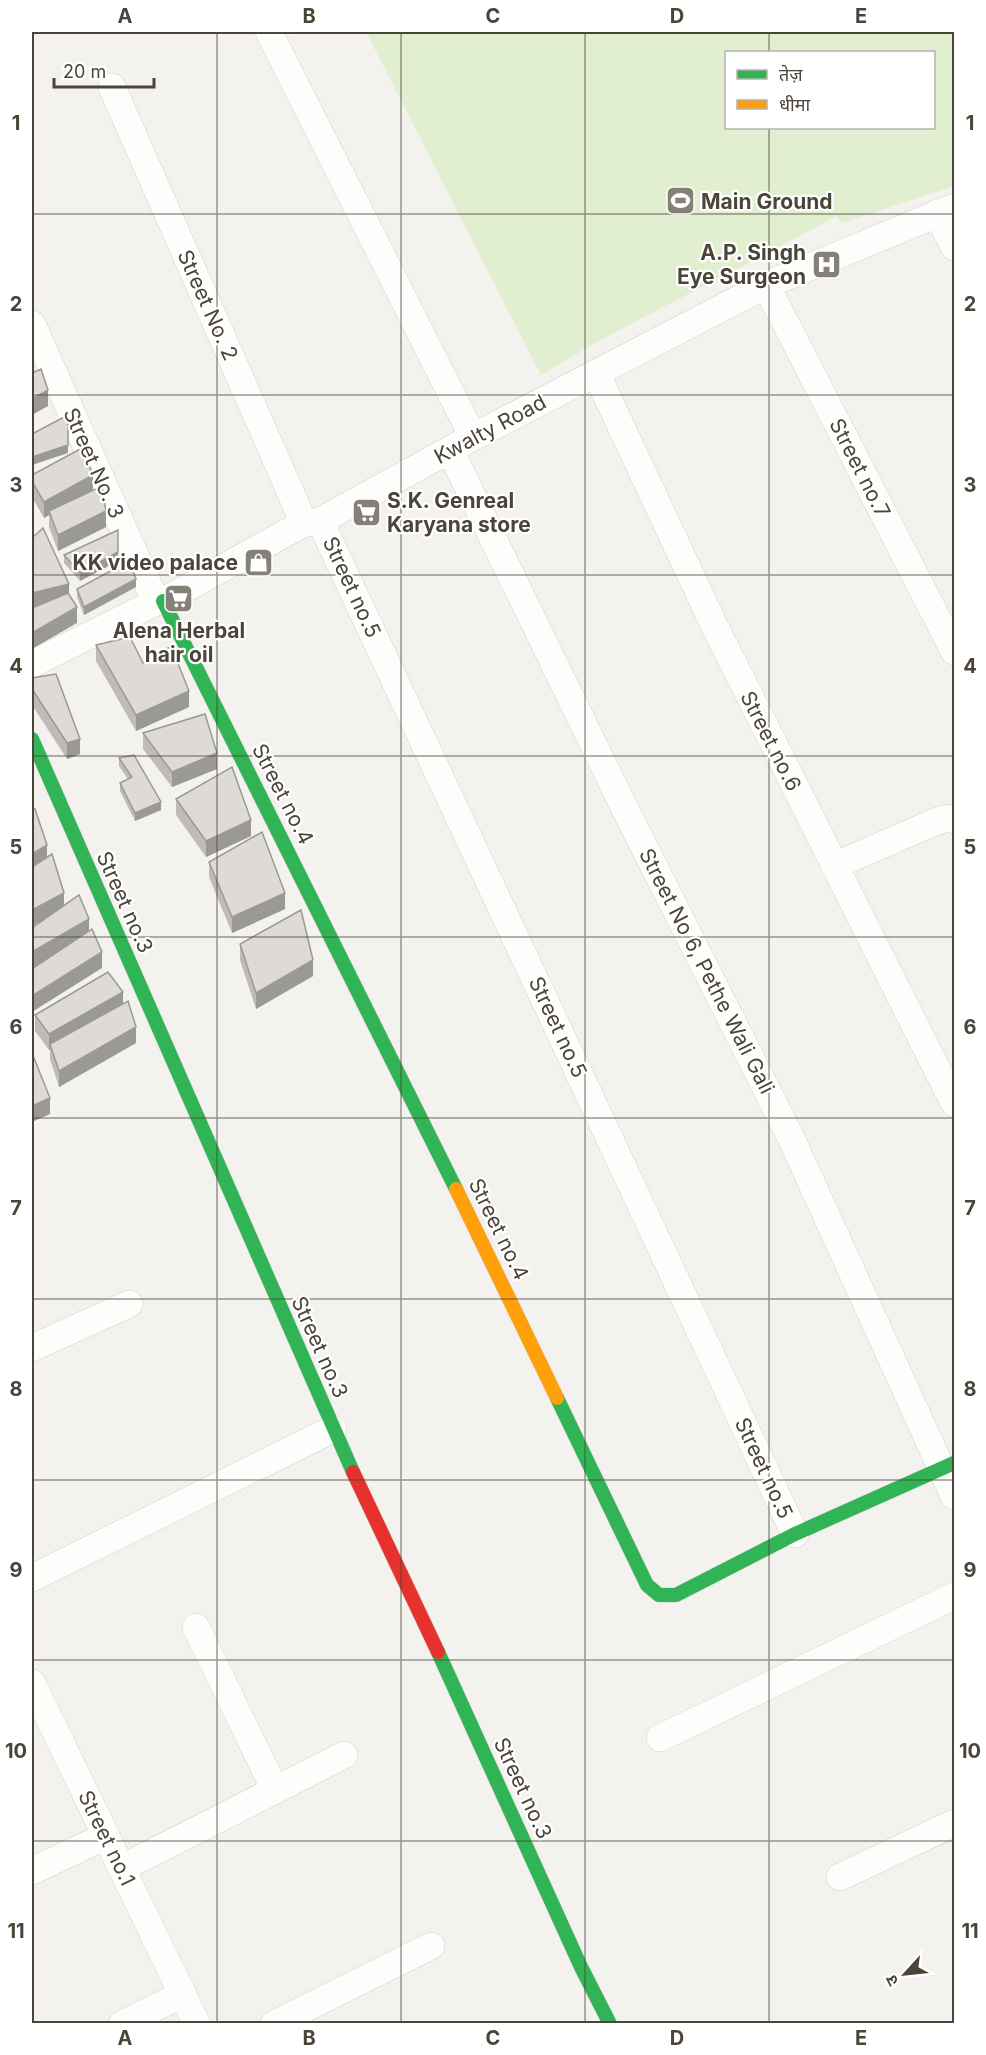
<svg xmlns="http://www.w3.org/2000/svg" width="986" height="2055" viewBox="0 0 986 2055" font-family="Inter,'Noto Sans Devanagari',sans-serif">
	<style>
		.green { fill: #e1eecf; fill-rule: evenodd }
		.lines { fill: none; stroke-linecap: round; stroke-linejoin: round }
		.street-casing { stroke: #d2d0cb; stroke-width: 28 }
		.fast-casing { stroke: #d3cfc5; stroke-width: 15 }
		.slow-casing { stroke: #d3cfc5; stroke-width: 15 }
		.jam-casing { stroke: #d3cfc5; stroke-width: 15 }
		.street { stroke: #fdfdfc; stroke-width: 27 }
		.fast { stroke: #30b455; stroke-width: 14 }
		.slow { stroke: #ff9f0a; stroke-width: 14 }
		.jam { stroke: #e5322d; stroke-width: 14 }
		.wall { fill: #bfbcb8 }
		.shaded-wall { fill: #9b9996 }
		.building { fill: #dedbd6; stroke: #9b9996; stroke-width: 1.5 }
		.grid { fill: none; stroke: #4b4439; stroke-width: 1.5; stroke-opacity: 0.55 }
		.labels { text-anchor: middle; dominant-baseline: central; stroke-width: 4.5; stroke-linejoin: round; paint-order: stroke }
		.poi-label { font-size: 21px; font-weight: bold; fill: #4b4439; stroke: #fff; text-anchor: start }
		.street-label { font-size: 21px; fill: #4b4439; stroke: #fff }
		.neatline { fill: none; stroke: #4b4439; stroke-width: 2 }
		.grid-label { font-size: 20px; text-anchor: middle; font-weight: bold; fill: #4b4439 }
	</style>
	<rect width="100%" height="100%" fill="#f4f2ee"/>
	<path class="green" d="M366,32H954V186L841,223L836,216C739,271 636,317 541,375ZM726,52H934V128H726Z"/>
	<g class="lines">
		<defs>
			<path id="street" d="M269,32L473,437
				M112,87L304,523
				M937,213L954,247
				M766,285L954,651
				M32,324L156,602
				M596,373L715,627L954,1103
				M450,450L624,807L792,1140L954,1496
				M320,521L795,1534
				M32,664L156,602L163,601L304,523L320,521L473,437L766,285L954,207
				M834,866L930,824C938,821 947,816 954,820
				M32,1348L129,1304
				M32,1578L333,1429
				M196,1627L275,1790
				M32,1683L197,2024
				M660,1738L954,1596
				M122,1868L344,1755
				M32,1871L106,1836
				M840,1877L954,1823
				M122,2024L183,1994
				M274,2024L431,1946"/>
			<path id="fast" d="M163,601L456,1189
				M32,739L353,1472
				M557,1398L647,1585L659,1595H676L795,1534L954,1463
				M438,1652L581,1967L610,2024"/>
			<path id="slow" d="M456,1189L557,1398"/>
			<path id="jam" d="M353,1472L438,1652"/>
		</defs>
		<use href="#street" class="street-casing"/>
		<use href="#fast" class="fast-casing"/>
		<use href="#slow" class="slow-casing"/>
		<use href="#jam" class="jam-casing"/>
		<use href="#street" class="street"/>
		<use href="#fast" class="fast"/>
		<use href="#slow" class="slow"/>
		<use href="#jam" class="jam"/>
	</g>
	<path class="wall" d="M32,475L93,491L106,527L58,551L49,527V515L44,518L32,497Z
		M64,555L118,561L80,581L64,563Z
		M136,587L84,615L77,597V589Z
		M96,645L143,663L189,707L136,731L96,661Z
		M32,678L80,754L67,759L32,705Z
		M143,733L217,769L172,787L143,749Z
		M119,758L161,810L135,821L120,791V783L128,779L119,766Z
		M176,799L251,836L206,857L176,815Z
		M209,862L285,909L232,933L209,877Z
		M240,944L313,976L256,1009L240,960Z
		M123,1004L136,1043L59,1087L50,1059V1049L49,1050L35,1031V1015Z"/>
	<path class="shaded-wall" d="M48,390V406L32,415V399Z
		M68,445V453L32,465V457Z
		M93,475V491L49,511V515L44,518V502Z
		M106,511V527L58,551V535Z
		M118,552V561L80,581V573Z
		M136,579V587L84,615V607Z
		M69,584V600L32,609V593Z
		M77,607V623L32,649V633Z
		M189,691V707L136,731V715Z
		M80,739V754L67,759V743Z
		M217,753V769L172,787V772Z
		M161,802V810L135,821V813Z
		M251,820V836L206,857V841Z
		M47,845V861L32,870V854Z
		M64,893V909L32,926V910Z
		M285,893V909L232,933V917Z
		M89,919V935L32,968V952Z
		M102,952V968L32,1012V996Z
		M313,960V976L256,1009V993Z
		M123,992V1008L50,1044V1049L49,1050V1034Z
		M136,1027V1043L59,1087V1071Z
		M50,1098V1114L32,1122V1106Z"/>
	<path class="building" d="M41,369L48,390L32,399V373Z
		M68,415V445L32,457V434Z
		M82,448L93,475L44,502L32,481V475Z
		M102,486L106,511L58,535L49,511Z
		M43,528L69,584L32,593V538Z
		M118,530V552L80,573L64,555Z
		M129,561L136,579L84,607L77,589Z
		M68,593L77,607L32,633V608Z
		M130,637L143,663L171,646L189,691L136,715L96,645Z
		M56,674L80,739L67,743L32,689V678Z
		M205,714L217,753L172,772L143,733Z
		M134,755L161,802L135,813L120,783L132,777L119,758Z
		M232,767L251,820L206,841L176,799Z
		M35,809L47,845L32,854V811Z
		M262,832L285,893L232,917L209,862Z
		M52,854L64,893L32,910V867Z
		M79,895L89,919L32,952V928Z
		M301,910L313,960L256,993L240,944Z
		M92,929L102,952L32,996V969Z
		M108,972L123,992L49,1034L35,1015Z
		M128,1001L136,1027L59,1071L50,1044Z
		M32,1053L50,1098L32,1106Z"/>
	<path class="grid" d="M217,32V2024M401,32V2024M585,32V2024M769,32V52M769,128V2024M32,214H954M32,395H954M32,575H954M32,756H954M32,937H954M32,1118H954M32,1299H954M32,1480H954M32,1660H954M32,1841H954"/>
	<defs>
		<symbol id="stadium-square" viewBox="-11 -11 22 22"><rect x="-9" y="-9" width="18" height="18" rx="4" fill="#868178" stroke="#fff"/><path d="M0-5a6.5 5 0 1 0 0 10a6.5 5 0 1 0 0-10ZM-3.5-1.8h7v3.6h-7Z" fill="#fff"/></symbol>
		<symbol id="hospital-square" viewBox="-11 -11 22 22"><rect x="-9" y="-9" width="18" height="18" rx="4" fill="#868178" stroke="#fff"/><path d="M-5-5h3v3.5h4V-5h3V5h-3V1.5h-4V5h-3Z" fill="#fff"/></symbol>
		<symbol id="supermarket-square" viewBox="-11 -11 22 22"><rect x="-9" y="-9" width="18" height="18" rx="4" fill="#868178" stroke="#fff"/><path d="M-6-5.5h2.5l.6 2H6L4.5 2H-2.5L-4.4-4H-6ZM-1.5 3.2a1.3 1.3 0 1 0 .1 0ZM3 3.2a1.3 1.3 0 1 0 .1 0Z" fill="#fff"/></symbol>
		<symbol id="shop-square" viewBox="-11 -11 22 22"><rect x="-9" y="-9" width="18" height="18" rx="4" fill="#868178" stroke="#fff"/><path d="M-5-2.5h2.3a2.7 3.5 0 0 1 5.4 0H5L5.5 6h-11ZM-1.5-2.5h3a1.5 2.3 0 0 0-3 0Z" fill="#fff"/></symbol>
	</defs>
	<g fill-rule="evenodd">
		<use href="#stadium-square" x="664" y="184" width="33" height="33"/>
		<use href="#hospital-square" x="810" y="248" width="33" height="33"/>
		<use href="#supermarket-square" x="350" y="496" width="33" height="33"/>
		<use href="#shop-square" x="242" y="546" width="33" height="33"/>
		<use href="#supermarket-square" x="162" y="582" width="33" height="33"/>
	</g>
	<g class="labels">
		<g class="poi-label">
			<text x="701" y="201">Main Ground</text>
			<text x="806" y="252" text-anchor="end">A.P. Singh<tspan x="806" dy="24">Eye Surgeon</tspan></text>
			<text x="387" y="500">S.K. Genreal<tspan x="387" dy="24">Karyana store</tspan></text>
			<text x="238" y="562" text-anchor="end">KK video palace</text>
			<text x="179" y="630" text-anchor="middle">Alena Herbal<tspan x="179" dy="24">hair oil</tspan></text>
		</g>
		<g class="street-label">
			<text transform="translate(208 305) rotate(66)">Street No. 2</text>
			<text transform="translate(490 429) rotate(-28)">Kwalty Road</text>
			<text transform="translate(94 463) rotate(66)">Street No. 3</text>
			<text transform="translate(860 468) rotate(63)">Street no.7</text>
			<text transform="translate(352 587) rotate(65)">Street no.5</text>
			<text transform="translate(771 741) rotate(63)">Street no.6</text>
			<text transform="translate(283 794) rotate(63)">Street no.4</text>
			<text transform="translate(125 902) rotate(66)">Street no.3</text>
			<text transform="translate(707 971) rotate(63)">Street No 6, Pethe Wali Gali</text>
			<text transform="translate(558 1027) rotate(65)">Street no.5</text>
			<text transform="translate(499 1229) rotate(64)">Street no.4</text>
			<text transform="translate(320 1347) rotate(66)">Street no.3</text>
			<text transform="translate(764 1468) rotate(65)">Street no.5</text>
			<text transform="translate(523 1788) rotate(65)">Street no.3</text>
			<text transform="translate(107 1838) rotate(64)">Street no.1</text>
		</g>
	</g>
	<rect width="986" height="2055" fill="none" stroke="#ffffff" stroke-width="66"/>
	<rect x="725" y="51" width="210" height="78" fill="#ffffff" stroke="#b7b4b0" stroke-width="1.5"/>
	<rect x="737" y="70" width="30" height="9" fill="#30b455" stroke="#b7b4b0" stroke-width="1.5"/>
	<text x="779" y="81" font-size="18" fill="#4b4439">तेज़</text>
	<rect x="737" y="100" width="30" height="9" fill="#ff9f0a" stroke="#b7b4b0" stroke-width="1.5"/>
	<text x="779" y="111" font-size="18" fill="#4b4439">धीमा</text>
	<g transform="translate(905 1974) rotate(243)" stroke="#ffffff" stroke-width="4.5" paint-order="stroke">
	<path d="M0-4.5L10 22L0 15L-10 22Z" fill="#4b4439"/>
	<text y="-9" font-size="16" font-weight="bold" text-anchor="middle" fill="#4b4439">उ</text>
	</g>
	<path d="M54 78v9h100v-9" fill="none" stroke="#4b4439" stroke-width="3"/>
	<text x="63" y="78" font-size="18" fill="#4b4439" stroke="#ffffff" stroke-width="4.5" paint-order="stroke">20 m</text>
	<rect x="33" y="33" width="920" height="1989" class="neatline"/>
	<g class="grid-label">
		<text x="125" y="23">A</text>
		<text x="309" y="23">B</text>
		<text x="493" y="23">C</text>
		<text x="677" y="23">D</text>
		<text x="861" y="23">E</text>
		<text x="16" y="130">1</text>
		<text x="970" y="130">1</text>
		<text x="16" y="311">2</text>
		<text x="970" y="311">2</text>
		<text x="16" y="492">3</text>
		<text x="970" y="492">3</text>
		<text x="16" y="673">4</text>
		<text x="970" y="673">4</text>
		<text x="16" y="854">5</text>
		<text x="970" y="854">5</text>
		<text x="16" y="1034">6</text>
		<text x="970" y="1034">6</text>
		<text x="16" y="1215">7</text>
		<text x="970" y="1215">7</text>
		<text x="16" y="1396">8</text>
		<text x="970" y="1396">8</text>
		<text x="16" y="1577">9</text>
		<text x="970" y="1577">9</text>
		<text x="16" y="1758">10</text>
		<text x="970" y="1758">10</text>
		<text x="16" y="1938">11</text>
		<text x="970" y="1938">11</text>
		<text x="125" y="2045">A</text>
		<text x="309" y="2045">B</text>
		<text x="493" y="2045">C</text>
		<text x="677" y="2045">D</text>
		<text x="861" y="2045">E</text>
	</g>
</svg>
